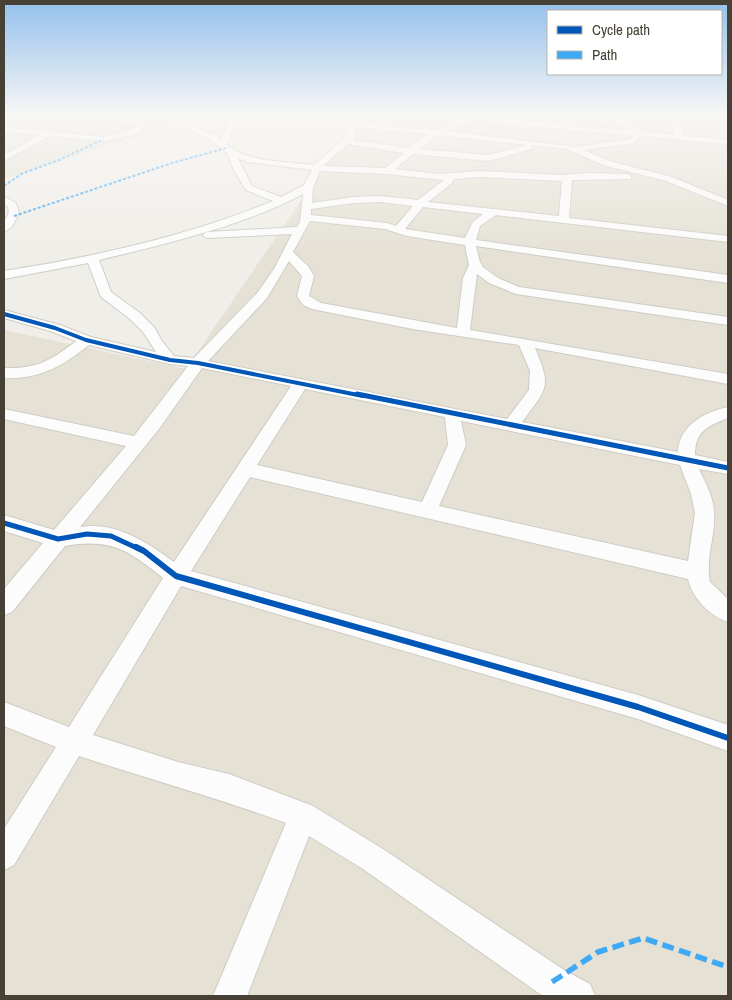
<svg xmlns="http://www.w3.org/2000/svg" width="732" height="1000" viewBox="0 0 732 1000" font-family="'Archivo Narrow',sans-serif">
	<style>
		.residential { fill: #e5e1d5 }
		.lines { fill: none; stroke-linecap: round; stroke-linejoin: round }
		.minor-casing { stroke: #ceccc5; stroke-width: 2 }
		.minor { fill: #fdfcfc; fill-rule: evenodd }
		.quiet-far1 { stroke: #3fa9f5; stroke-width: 2; stroke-dasharray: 3 2; stroke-linecap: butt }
		.quiet { stroke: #3fa9f5; stroke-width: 5.5; stroke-dasharray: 12 5.5; stroke-linecap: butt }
		.cycleway-far2-casing { stroke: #fff; stroke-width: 6 }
		.cycleway-far1-casing { stroke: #fff; stroke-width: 8 }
		.cycleway-casing { stroke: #fff; stroke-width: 9 }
		.cycleway-far2 { stroke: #0057b8; stroke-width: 4 }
		.cycleway-far1 { stroke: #0057b8; stroke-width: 5 }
		.cycleway { stroke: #0057b8; stroke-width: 6 }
	</style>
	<rect width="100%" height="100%" fill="#f0eee8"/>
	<path class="residential" d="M4,114H206L4,179Z
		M360,114H728V996H4V330L186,369Z"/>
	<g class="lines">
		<defs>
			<path id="minor" d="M51,114H79L140,120L144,114H159L214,134L221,140L230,114H238L227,145C250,163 286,161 314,165L347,136L348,125L363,114H371L360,123L436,130L458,121L416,116L412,114H449L466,118H489L628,130L617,123L615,114H623L624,122L642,132L675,135L671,114H679L683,136L728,140V144L642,136L634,143L584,150L609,161L672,177L728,200V206L666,181L603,165L567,149L532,145V149L488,161L413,154L395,169L438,174L480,171L562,175L586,173L628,174L631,175V179L572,180L569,218L728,236V242L496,215L480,226L476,240L728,275V283L476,246L480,262L483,267L498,278L519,287L728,317V325L516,294L489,283L477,274L470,330L728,374V384L535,348C552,388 547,388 522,422L678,452C679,425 705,412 728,407V418C708,426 695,431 695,455L728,462V474L699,469C705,483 714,497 714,512C716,536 705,558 710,582L728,599V622C710,616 692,598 688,579L250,477L191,571L638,695L728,725V751L638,719L181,586L93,735L178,762L229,774L313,806L383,849L564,970L590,984L595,996H545L540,994L363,869L309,836L247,996H213L286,823C218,798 148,779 79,756L14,865L4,870V829L56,747L4,726V702L69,727L163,578C128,550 111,538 65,546L12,612L4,615V589L43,543L4,531V515L54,530L126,446L4,419V409L134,436L188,366L170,364L89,345C63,366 38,380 4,378V368C36,369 51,361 76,341L50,331L4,318V310L60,325L91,337L156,352L143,332L130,319L101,297L88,263L4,279V271C94,257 188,236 273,201L246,190L235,172L227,153L208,138L150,116L138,134L104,141L50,136L4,161V155L40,135L4,131V127L104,137L132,130L137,124L55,116ZM467,122H489L634,136L631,139L575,147L447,131ZM355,127L428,134L409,148L353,140L355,137ZM438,135L528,145L488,155L419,149ZM348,144L404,153L385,168L323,166ZM238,158L247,162L312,170L304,185L281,197L252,186ZM320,171L387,174L444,180L418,200L380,196L354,197L312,203L313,187ZM480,177L562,181L559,216L428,202L452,183L454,179ZM303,194L300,222L297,227L207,232L202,235L207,238L292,234L274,269L258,292L194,358L174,356L162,341L154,327L140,313L111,292L99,260C166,244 243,226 303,194ZM380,202L413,206L396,226L387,223L311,215V209L354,203ZM423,207L483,214L473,222L465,238L405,229ZM310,221L385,229L407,236L465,245L469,265L463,278L457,328L321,303L309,296L314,276L308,266L293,252ZM289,261L302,276L297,296L303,305L312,309L413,329L519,345L530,371L529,390L507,419L208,361L267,298ZM202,368L291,386L174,562C147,542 115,521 80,527L159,429ZM305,389L445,417L448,445L422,502L257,465ZM461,421L680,465L691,494L695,513L688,561L439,506L466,445Z
				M724,114H728V117H725Z
				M4,196L16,203L19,213L12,227L4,232C4,232 3,224 4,223C7,214 13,211 4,203Z"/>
		</defs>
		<use href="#minor" class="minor-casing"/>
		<use href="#minor" class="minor"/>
		<path class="quiet-far1" d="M4,186L21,174L59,160L104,139
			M14,216L172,163L226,148"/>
		<path class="quiet" d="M552,982L598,952L643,938L728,967"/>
		<defs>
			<path id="cycleway-far2" d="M4,314L55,328L86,340L170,360L198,363L363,396"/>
			<path id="cycleway-far1" d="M357,394L728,468
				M4,523L58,539L87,534L111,536L139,549"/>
			<path id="cycleway" d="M136,547L144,551L176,576L638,707L728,738"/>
		</defs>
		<use href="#cycleway-far2" class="cycleway-far2-casing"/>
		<use href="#cycleway-far1" class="cycleway-far1-casing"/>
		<use href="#cycleway" class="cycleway-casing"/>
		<use href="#cycleway-far2" class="cycleway-far2"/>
		<use href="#cycleway-far1" class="cycleway-far1"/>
		<use href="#cycleway" class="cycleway"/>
	</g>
	<linearGradient id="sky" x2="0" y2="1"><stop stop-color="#93c0ec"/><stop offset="0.45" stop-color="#f8f7f5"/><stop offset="1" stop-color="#f8f7f5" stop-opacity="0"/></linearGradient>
	<rect width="732" height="254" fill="url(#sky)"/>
	<rect width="732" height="1000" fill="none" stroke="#464134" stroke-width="10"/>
	<rect x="547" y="10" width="175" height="65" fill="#ffffff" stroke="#b5b3ae"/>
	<rect x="557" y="26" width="25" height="8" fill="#0057b8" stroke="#b5b3ae"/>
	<text x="592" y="35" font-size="15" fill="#464134">Cycle path</text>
	<rect x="557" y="51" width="25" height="8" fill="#3fa9f5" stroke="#b5b3ae"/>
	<text x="592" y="60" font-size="15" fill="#464134">Path</text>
</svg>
